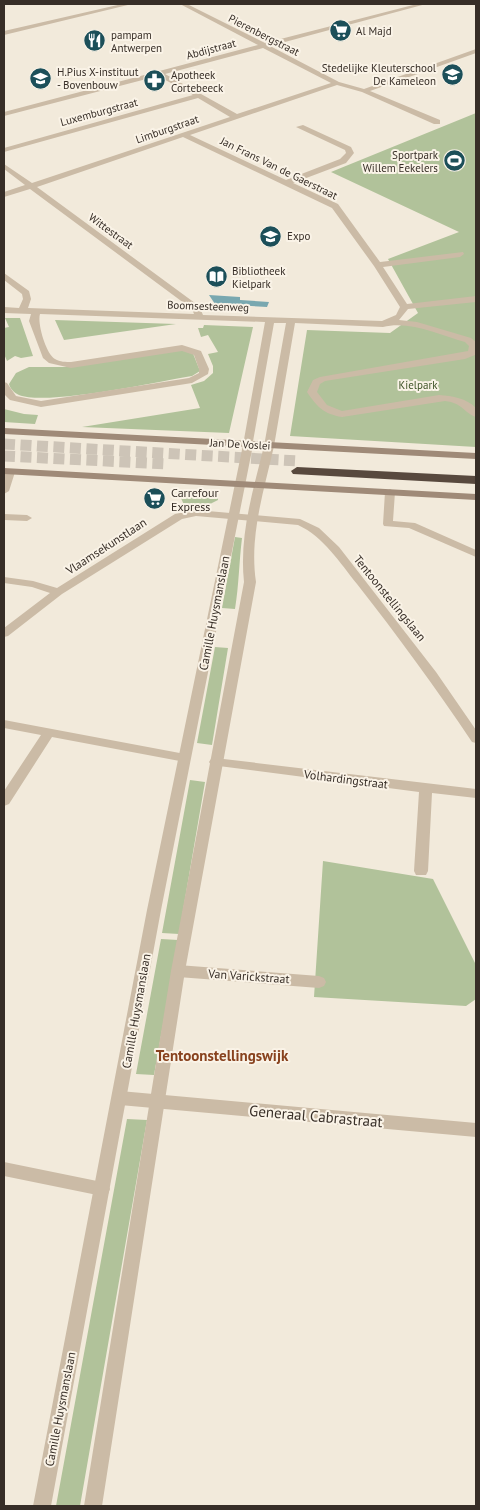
<svg xmlns="http://www.w3.org/2000/svg" width="480" height="1510" viewBox="0 0 480 1510" font-family="'PT Sans',sans-serif">
	<style>
		.green { fill: #b1c29a }
		.water { fill: #79a8b0 }
		.lines { fill: none; stroke-linecap: round; stroke-linejoin: round }
		.motorway-tunnel { stroke: #cdc4b7; stroke-width: 11; stroke-dasharray: 11 5.5; stroke-linecap: butt }
		.minor { fill: #cbbba6; fill-rule: evenodd }
		.tertiary { fill: #cbbba6; fill-rule: evenodd }
		.secondary { fill: #9f8a78; fill-rule: evenodd }
		.motorway { fill: #58493e; fill-rule: evenodd }
		.labels { text-anchor: middle; dominant-baseline: central; stroke-width: 4; stroke-linejoin: round; paint-order: stroke }
		.far-poi-label { font-size: 11px; fill: #372e27; stroke: #faf3e7; text-anchor: start }
		.far-street-label { font-size: 11px; fill: #372e27; stroke: #faf3e7 }
		.far-park-label { font-size: 11px; fill: #41562a; stroke: #faf3e7 }
		.poi-label { font-size: 12px; fill: #372e27; stroke: #faf3e7; text-anchor: start }
		.street-label { font-size: 12px; fill: #372e27; stroke: #faf3e7 }
		.quarter-label { font-size: 15px; font-weight: bold; fill: #88421e; stroke: #faf3e7 }
		.near-street-label { font-size: 15px; fill: #372e27; stroke: #faf3e7 }
	</style>
	<rect width="100%" height="100%" fill="#f2eadb"/>
	<path class="green" d="M476,113V447L290,436L307,330L390,333L418,313L388,259L459,232L331,172Z
		M5,318H20L33,356L21,358L15,356L7,361L4,354V328L9,327Z
		M55,320L176,324L64,340Z
		M204,325L253,327L229,433L82,427L200,408L191,385L204,381L213,373V366L208,354L218,352L208,335L201,337L198,328H203Z
		M183,349L192,351L200,371L192,376C156,382 47,406 19,395C14,393 10,388 9,384L16,373L29,367H66Z
		M4,409L24,414L38,415L35,424L4,422Z
		M189,493L218,495V500L210,504L184,505L181,498Z
		M235,537L242,538C239,562 239,585 235,609L222,608Z
		M215,647L228,648L212,745L197,743Z
		M190,780L205,782L179,934L162,933Z
		M323,861L433,879L476,965V999L466,1006L314,997Z
		M161,939L178,940L154,1075L136,1074Z
		M127,1119L147,1120L80,1506H56Z"/>
	<path class="water" d="M209,295L240,297V300L269,302L267,307L215,304Z"/>
	<g class="lines">
		<path class="motorway-tunnel" d="M4,444L299,461
			M4,456L167,464"/>
		<path class="minor" d="M122,4H132L4,35V31Z
			M180,4H187L265,43L417,4H426L270,46L339,82L364,89L476,49V53L370,91L440,120V124H434L362,92L337,85L190,135L286,180L340,159L346,153L345,150L296,127L303,125L351,147L354,153L346,163L293,183L338,204L380,262L463,252L464,254L460,257L383,267L407,304L476,296V302L408,309L399,320L417,322L471,338L476,342L475,355L465,359L325,381L320,384L317,392L327,405L342,411L439,395C453,396 466,398 476,408V417C464,413 463,403 445,401L342,417C324,414 317,407 307,392L313,380L320,377L468,351L469,346L465,342C440,335 409,320 383,327L295,323L274,446L269,449L264,446L286,323H274L252,447H244L243,445L265,322L40,314C37,323 46,354 55,359C60,362 66,362 71,362L182,345L201,351L209,369L208,374L192,383L41,407L10,400L4,394V382L7,383L16,396L41,401L189,378L199,373V369L194,355L182,351L71,368L49,363L43,358L29,321L31,314L4,313V307L19,308L23,299L22,294L4,280V273L29,291L31,299L28,308L194,314L192,309L30,189L4,197V192L25,185L4,169V164L32,183L230,117L198,98L4,152V148L193,95L158,76L4,116V112L258,45ZM263,48L331,83L237,114L165,74ZM183,137L332,208L374,266L400,307L396,315L382,321L203,315L199,306L37,187Z
			M10,469L15,472L9,491L4,494V476L6,470Z
			M390,489L395,492L393,521L415,523L476,550V557L409,528L384,526L383,524L385,492Z
			M196,510L300,519L319,528L339,547L436,672L476,730V743L472,742C436,688 397,635 357,584C340,563 324,537 298,525L196,516L182,519L62,594L8,636L4,637V628L50,593L32,587L4,583V577L33,581L57,588L175,514Z
			M4,514L27,515L32,518L27,521L4,520Z
			M4,720L185,754L191,758L185,762L52,737L9,804L4,806V791L41,735L4,728Z
			M215,758L476,789V798L432,793L428,871L426,875H416L414,871L419,792L211,765L209,762L211,759Z
			M178,965L319,976L324,978L326,982L324,986L319,988L178,977L173,975L171,971L173,967Z
			M120,1091L476,1123V1137L120,1105L115,1103L112,1098L115,1093Z
			M4,1162L102,1182L108,1184L110,1189L108,1194L102,1196L4,1176Z"/>
		<path class="tertiary" d="M248,442L253,445L161,910L51,1506H33L147,910L243,445Z
			M269,443L274,446C264,491 249,535 256,582L185,971L102,1506H84L171,971L244,582C239,535 253,491 264,446Z"/>
		<path class="secondary" d="M4,428L476,453V459L4,434Z
			M4,468L476,494V500L4,474Z"/>
		<path class="motorway" d="M297,467L476,476V484L293,474L291,471Z"/>
	</g>
	<defs>
		<symbol id="supermarket-disc" viewBox="-11 -11 22 22"><circle r="9.5" fill="#1c4f59" stroke="#faf3e7"/><path d="M-6-5.5h2.5l.6 2H6L4.5 2H-2.5L-4.4-4H-6ZM-1.5 3.2a1.3 1.3 0 1 0 .1 0ZM3 3.2a1.3 1.3 0 1 0 .1 0Z" fill="#fff"/></symbol>
		<symbol id="restaurant-disc" viewBox="-11 -11 22 22"><circle r="9.5" fill="#1c4f59" stroke="#faf3e7"/><path d="M-5-6h1v4h1v-4h1v4h1v-4h1v5L-1.5 .5V6h-2V.5L-5-1ZM5-6V6H3V1.5H1.5Q1.5-4 5-6Z" fill="#fff"/></symbol>
		<symbol id="school-disc" viewBox="-11 -11 22 22"><circle r="9.5" fill="#1c4f59" stroke="#faf3e7"/><path d="M0-5L7-2L0 1L-7-2ZM-4 1L0 2.5L4 1V4Q0 6-4 4Z" fill="#fff"/></symbol>
		<symbol id="pharmacy-disc" viewBox="-11 -11 22 22"><circle r="9.5" fill="#1c4f59" stroke="#faf3e7"/><path d="M-2-6h4v4h4v4h-4v4h-4v-4h-4v-4h4Z" fill="#fff"/></symbol>
		<symbol id="stadium-disc" viewBox="-11 -11 22 22"><circle r="9.5" fill="#1c4f59" stroke="#faf3e7"/><path d="M0-5a6.5 5 0 1 0 0 10a6.5 5 0 1 0 0-10ZM-3.5-1.8h7v3.6h-7Z" fill="#fff"/></symbol>
		<symbol id="library-disc" viewBox="-11 -11 22 22"><circle r="9.5" fill="#1c4f59" stroke="#faf3e7"/><path d="M-6-4Q-3-5.5-.7-3.5V5Q-3 3-6 4ZM6-4Q3-5.5 .7-3.5V5Q3 3 6 4Z" fill="#fff"/></symbol>
	</defs>
	<g fill-rule="evenodd">
		<use href="#supermarket-disc" x="328" y="18" width="25" height="25"/>
		<use href="#restaurant-disc" x="82" y="28" width="25" height="25"/>
		<use href="#school-disc" x="440" y="62" width="25" height="25"/>
		<use href="#school-disc" x="28" y="66" width="25" height="25"/>
		<use href="#pharmacy-disc" x="142" y="68" width="25" height="25"/>
		<use href="#stadium-disc" x="442" y="148" width="25" height="25"/>
		<use href="#school-disc" x="258" y="224" width="25" height="25"/>
		<use href="#library-disc" x="204" y="264" width="25" height="25"/>
		<use href="#supermarket-disc" x="142" y="486" width="25" height="25"/>
	</g>
	<g class="labels">
		<g class="far-poi-label">
			<text x="356" y="31">Al Majd</text>
			<text x="111" y="35">pampam<tspan x="111" dy="13">Antwerpen</tspan></text>
			<text x="436" y="68" text-anchor="end">Stedelijke Kleuterschool<tspan x="436" dy="13">De Kameleon</tspan></text>
			<text x="57" y="72">H.Pius X-instituut<tspan x="57" dy="13">- Bovenbouw</tspan></text>
			<text x="171" y="75">Apotheek<tspan x="171" dy="13">Cortebeeck</tspan></text>
			<text x="438" y="155" text-anchor="end">Sportpark<tspan x="438" dy="13">Willem Eekelers</tspan></text>
			<text x="287" y="236">Expo</text>
			<text x="232" y="271">Bibliotheek<tspan x="232" dy="13">Kielpark</tspan></text>
		</g>
		<g class="far-street-label">
			<text transform="translate(264 35) rotate(27)">Pierenbergstraat</text>
			<text transform="translate(211 49) rotate(-15)">Abdijstraat</text>
			<text transform="translate(99 112) rotate(-15)">Luxemburgstraat</text>
			<text transform="translate(167 129) rotate(-19)">Limburgstraat</text>
			<text transform="translate(279 168) rotate(26)">Jan Frans Van de Gaerstraat</text>
			<text transform="translate(111 231) rotate(36)">Wittestraat</text>
			<text transform="translate(208 306) rotate(2)">Boomsesteenweg</text>
			<text transform="translate(240 444) rotate(3)">Jan De Voslei</text>
		</g>
		<g class="far-park-label">
			<text x="418" y="385">Kielpark</text>
		</g>
		<g class="poi-label">
			<text x="171" y="492">Carrefour<tspan x="171" dy="14">Express</tspan></text>
		</g>
		<g class="street-label">
			<text transform="translate(106 546) rotate(-33)">Vlaamsekunstlaan</text>
			<text transform="translate(390 598) rotate(51)">Tentoonstellingslaan</text>
			<text transform="translate(214 613) rotate(-79)">Camille Huysmanslaan</text>
			<text transform="translate(346 779) rotate(7)">Volhardingstraat</text>
			<text transform="translate(249 976) rotate(4)">Van Varickstraat</text>
			<text transform="translate(136 1011) rotate(-80)">Camille Huysmanslaan</text>
			<text transform="translate(60 1409) rotate(-79)">Camille Huysmanslaan</text>
		</g>
		<g class="quarter-label">
			<text x="222" y="1055">Tentoonstellingswijk</text>
		</g>
		<g class="near-street-label">
			<text transform="translate(316 1116) rotate(5)">Generaal Cabrastraat</text>
		</g>
	</g>
	<rect width="480" height="1510" fill="none" stroke="#372e27" stroke-width="10"/>
</svg>
